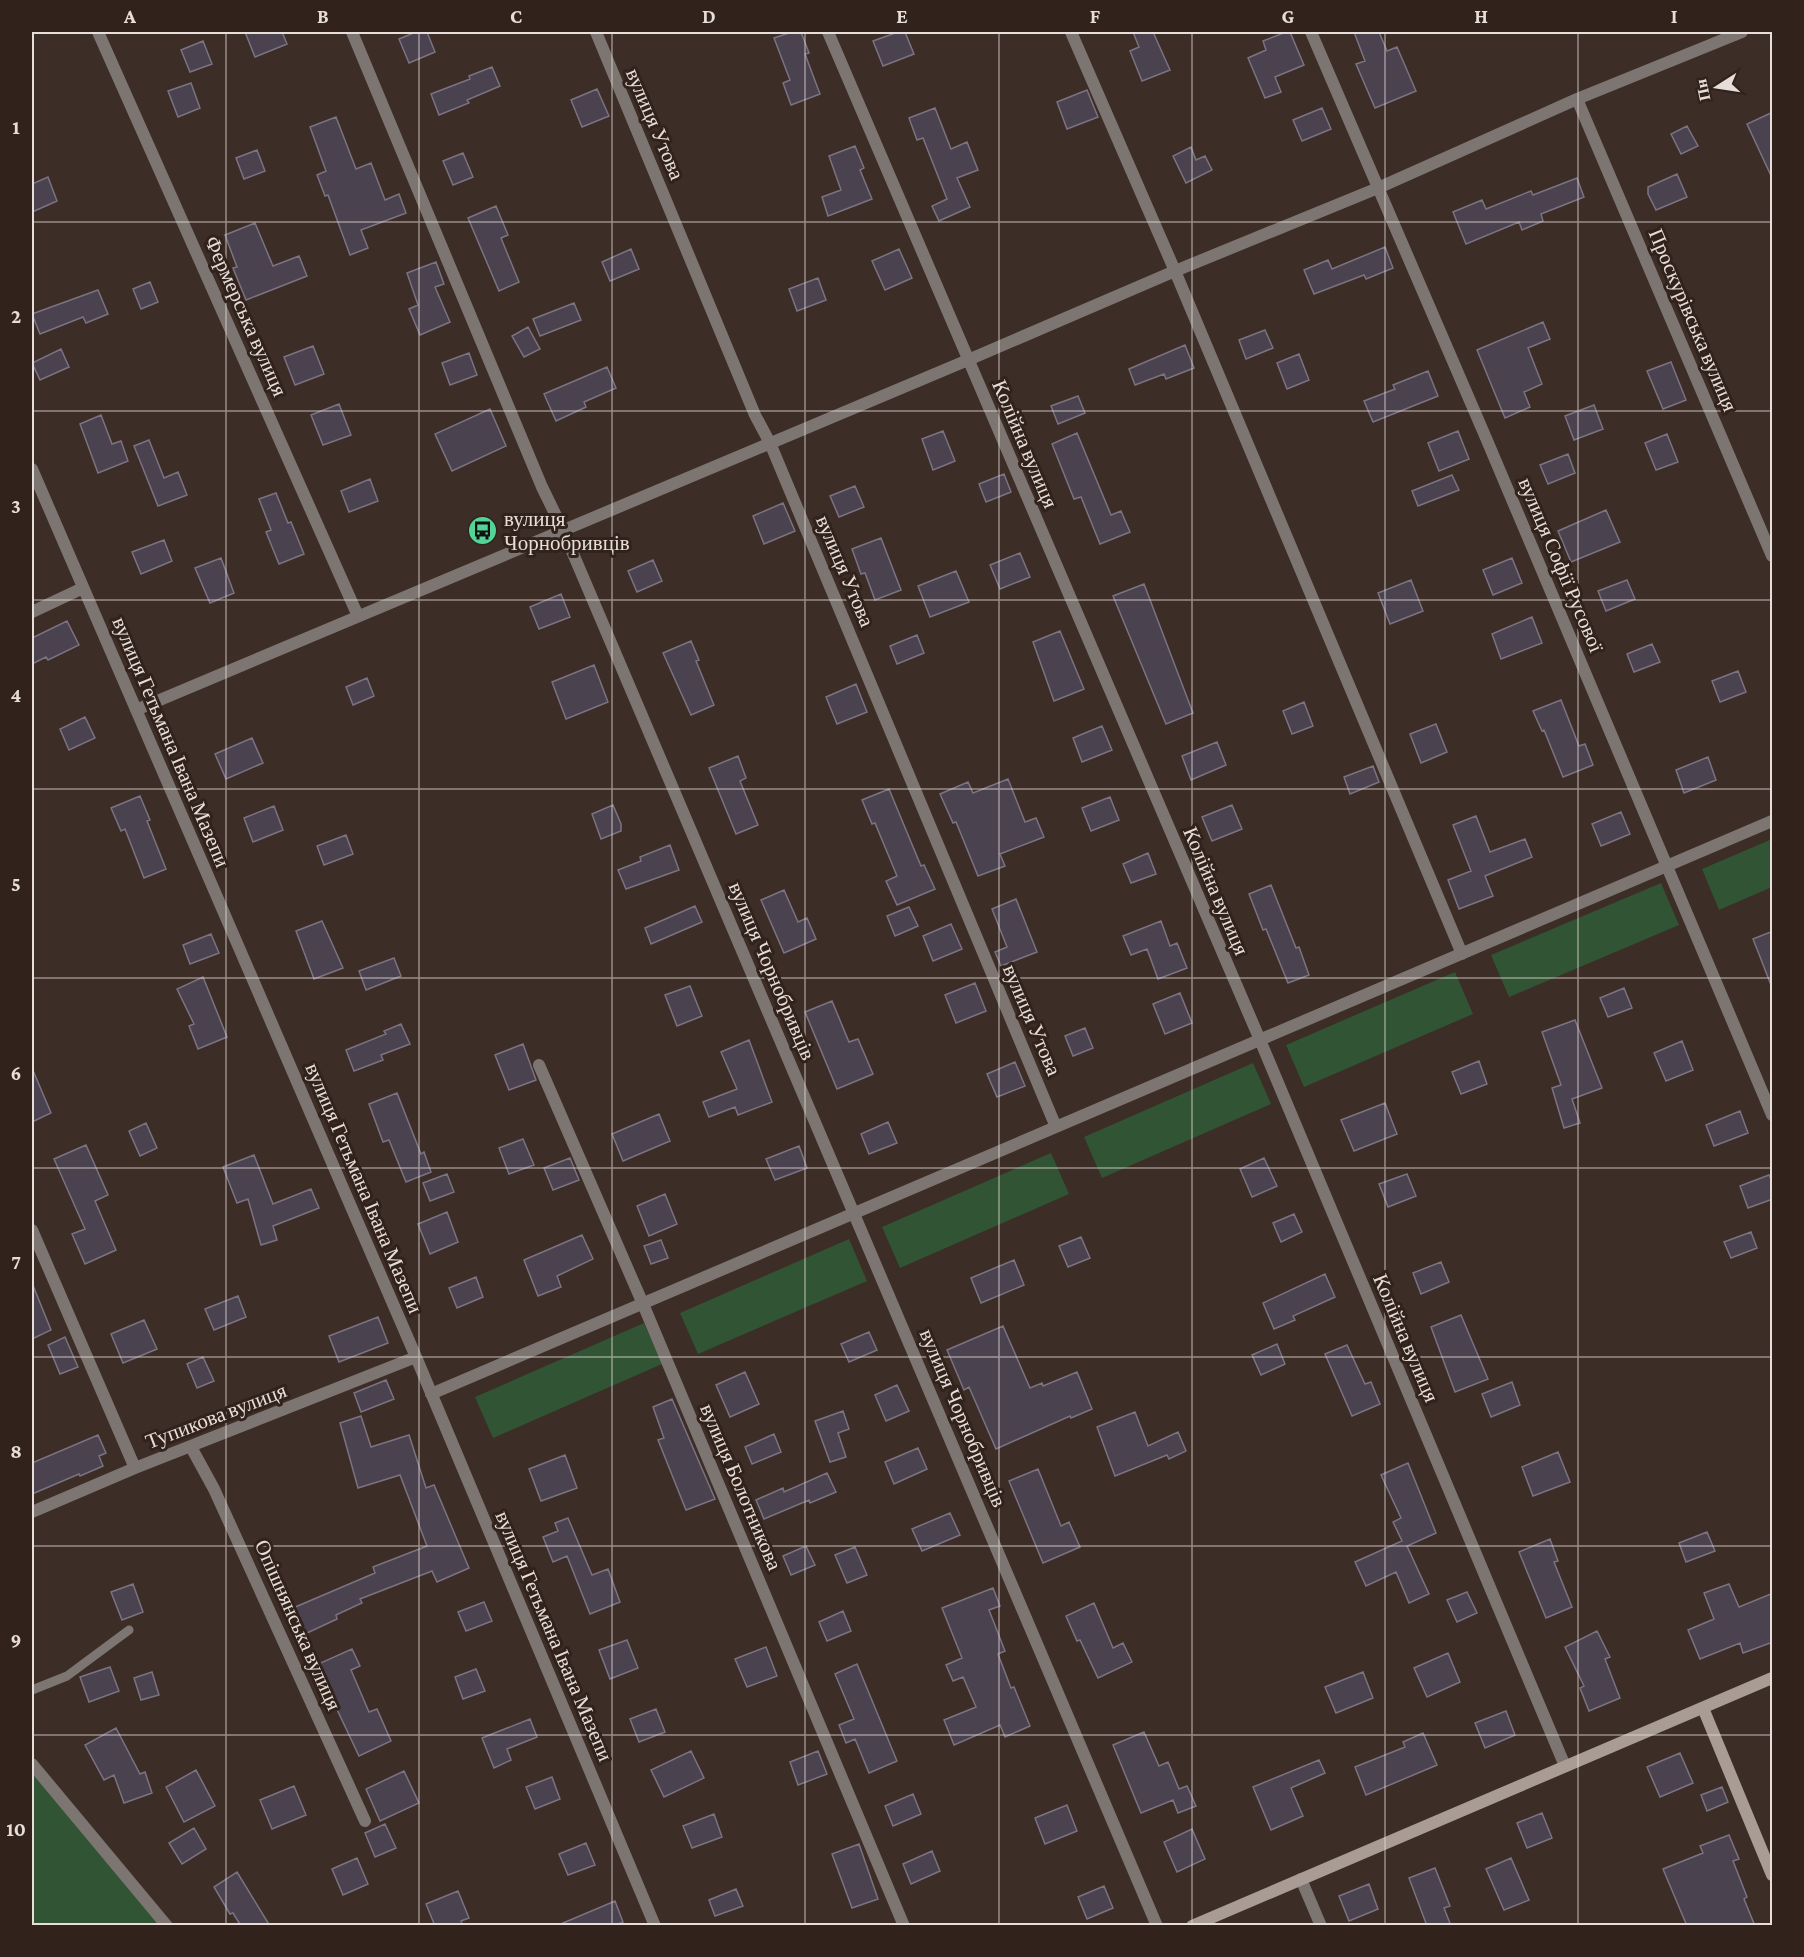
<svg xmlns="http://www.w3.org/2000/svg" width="1804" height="1957" viewBox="0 0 1804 1957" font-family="'Crimson Pro',serif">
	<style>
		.green { fill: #315434 }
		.building { fill: #4b4250; stroke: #7c7382; stroke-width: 1.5 }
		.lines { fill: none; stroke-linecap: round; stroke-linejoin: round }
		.lane { stroke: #7d7571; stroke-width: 9 }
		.street { stroke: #7d7571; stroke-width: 12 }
		.secondary { stroke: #a89c95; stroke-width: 12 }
		.grid { fill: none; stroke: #e8ded9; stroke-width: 1.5; stroke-opacity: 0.55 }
		.labels { text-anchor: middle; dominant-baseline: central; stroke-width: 6; stroke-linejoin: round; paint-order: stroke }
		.street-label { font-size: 21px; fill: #e8ded9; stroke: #31231c }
		.poi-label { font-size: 21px; fill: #e8ded9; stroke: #31231c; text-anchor: start }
		.neatline { fill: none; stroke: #e8ded9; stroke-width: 2 }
		.grid-label { font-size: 20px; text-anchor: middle; font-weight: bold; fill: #e8ded9 }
	</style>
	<rect width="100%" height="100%" fill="#3c2d26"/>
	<path class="green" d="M1772,839V887L1719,910L1702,869Z
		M1661,883L1679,925L1509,997L1491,955Z
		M1455,972L1473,1014L1304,1087L1286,1045Z
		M1253,1063L1271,1104L1102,1178L1084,1137Z
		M1051,1153L1069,1194L900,1268L882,1227Z
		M849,1239L867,1281L698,1354L680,1313Z
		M644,1323L662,1364L493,1438L475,1397Z
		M32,1764L167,1925H32Z"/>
	<path class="building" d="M245,32H282L287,44L255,57Z
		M416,32H427L435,52L409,63L399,39Z
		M792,32H801L809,53L805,54L820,94L791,105L783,83L790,80L774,38Z
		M898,32H905L914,54L883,66L873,41Z
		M1133,32H1153L1170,70L1142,81L1130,51L1139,47Z
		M1286,32H1290L1304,65L1275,77L1281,92L1265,98L1248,58L1266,50L1263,41Z
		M1354,32H1379L1387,51L1397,47L1416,91L1375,108L1356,64L1365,61Z
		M203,41L212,64L190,72L181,50Z
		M492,67L500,86L467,100L469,103L439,115L431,94L470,79L469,76Z
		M191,83L200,108L178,117L168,91Z
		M597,89L609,116L582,127L571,100Z
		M1087,90L1098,117L1067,129L1057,102Z
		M935,108L951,149L967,142L978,170L957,178L970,207L939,221L932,206L947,199L923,138L917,140L909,118Z
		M1322,108L1331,129L1302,141L1293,120Z
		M1773,112V180L1747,124Z
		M336,117L356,169L371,163L385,200L399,194L406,213L361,230L368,248L350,255L328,195L325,196L317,175L326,171L310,127Z
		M1687,126L1698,146L1681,154L1671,134Z
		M855,146L864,168L860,170L872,199L828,216L822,197L841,190L829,156Z
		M1191,147L1196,160L1205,156L1212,170L1186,183L1173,156Z
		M257,150L265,171L244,179L236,158Z
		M463,153L473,177L453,185L443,161Z
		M1677,174L1687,197L1656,210L1648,194V187Z
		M48,177L57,201L32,212V184Z
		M1577,178L1584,197L1541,214L1543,221L1522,230L1519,222L1466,244L1453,212L1482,200L1486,209L1531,191L1533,195Z
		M496,206L508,235L501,238L519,282L499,291L468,218Z
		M255,223L273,266L299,256L307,276L246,300L233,268L237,267L225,235Z
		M1385,247L1393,268L1366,279L1364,275L1314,294L1304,270L1328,260L1332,269Z
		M631,249L639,269L610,281L602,262Z
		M899,249L912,278L885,290L872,261Z
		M436,262L444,284L435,287L450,322L420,335L409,309L418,305L407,273Z
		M818,278L826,300L797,311L789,289Z
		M150,282L158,302L141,309L133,289Z
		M98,290L108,314L86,323L83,317L40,334L32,314Z
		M574,303L581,320L540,336L533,319Z
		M1543,322L1550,339L1528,348L1542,384L1524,392L1530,407L1505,418L1477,350Z
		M528,327L540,349L524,357L512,336Z
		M1265,330L1273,348L1246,359L1239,340Z
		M1185,345L1194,368L1166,379L1164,374L1135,385L1129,369Z
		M313,346L324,374L295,385L284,357Z
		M61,349L69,367L40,380L32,363Z
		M469,353L477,375L450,385L442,363Z
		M1299,354L1309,380L1287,389L1277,363Z
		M1671,362L1686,400L1663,409L1647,371Z
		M607,367L616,388L584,402L586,407L556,421L544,394Z
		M1428,371L1438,396L1373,422L1364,401L1395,389L1393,385Z
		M1078,396L1085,413L1058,424L1051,406Z
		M339,404L351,435L323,445L311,415Z
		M1594,405L1603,429L1574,440L1565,416Z
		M490,409L506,446L452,471L435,434Z
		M101,415L112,444L121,441L128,461L98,473L80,424Z
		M943,431L955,461L933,470L922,439Z
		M1458,431L1469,459L1439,471L1428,443Z
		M1077,433L1111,515L1121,511L1130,532L1100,544L1081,497L1074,499L1052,444Z
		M1667,434L1678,462L1656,470L1645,443Z
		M149,440L164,478L178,472L187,495L158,506L134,446Z
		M1568,454L1575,473L1548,484L1540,465Z
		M1004,474L1011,492L986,502L979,484Z
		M1452,475L1459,490L1418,506L1412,491Z
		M370,479L378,501L349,512L341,491Z
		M855,486L864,507L839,517L830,496Z
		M276,493L288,523L291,522L304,554L279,564L266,532L271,530L259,499Z
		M783,503L795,531L764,544L753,516Z
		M1606,510L1620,542L1571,562L1558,531Z
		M881,538L901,590L875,600L865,573L861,574L852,549Z
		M164,540L172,561L141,574L132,552Z
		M1020,553L1030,577L1000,589L990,565Z
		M221,558L234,593L210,603L195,568Z
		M1512,558L1522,583L1493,595L1483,570Z
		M653,560L662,581L637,592L628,571Z
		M956,571L969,602L930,617L918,586Z
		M1411,580L1423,611L1390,624L1378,593Z
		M1627,580L1635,599L1606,611L1598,591Z
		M1144,584L1193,713L1166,724L1113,596Z
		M561,594L570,617L539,629L530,607Z
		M1532,617L1542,643L1501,659L1492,634Z
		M67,621L79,645L48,660L46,657L32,664V638Z
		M1060,631L1084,689L1054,701L1033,642Z
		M917,635L924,653L897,664L890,646Z
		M691,641L699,660L696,661L714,705L691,715L663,653Z
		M1652,644L1660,662L1634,672L1627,654Z
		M594,665L608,702L566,719L552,682Z
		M1738,671L1746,692L1720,702L1712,681Z
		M367,678L374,696L353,705L346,687Z
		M856,684L867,712L837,724L826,697Z
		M1561,700L1579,746L1585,744L1593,765L1563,777L1544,730L1542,731L1533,711Z
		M1304,702L1313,726L1292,734L1283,711Z
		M85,717L95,738L69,750L60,729Z
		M1436,724L1447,752L1421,763L1410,734Z
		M1102,726L1112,750L1082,762L1073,738Z
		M252,738L263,763L226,779L215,754Z
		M1217,742L1226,765L1191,780L1182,756Z
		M738,756L746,778L740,781L758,825L736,834L709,768Z
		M1708,757L1716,780L1684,793L1676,770Z
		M1373,766L1379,782L1350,794L1344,777Z
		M1008,779L1025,822L1036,818L1044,837L1000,854L1005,866L978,876L956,822L953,823L940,794L968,782L973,793Z
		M889,789L921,866L924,865L935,889L897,905L886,881L897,876L875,823L872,824L862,800Z
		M140,796L150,820L147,821L166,869L144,878L125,829L121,831L111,808Z
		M1110,797L1119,820L1091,831L1082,808Z
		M613,805L621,824V831L601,839L592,814Z
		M1232,805L1242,829L1212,841L1202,817Z
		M274,806L283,830L253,842L244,818Z
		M1621,812L1630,834L1601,846L1592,824Z
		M1476,816L1490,852L1525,839L1532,857L1485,876L1493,896L1459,909L1448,880L1471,871L1453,825Z
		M346,835L353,854L324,865L317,846Z
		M670,845L679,870L626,889L618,870L641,861L640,857Z
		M1148,853L1156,874L1131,883L1123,864Z
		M1271,885L1296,948L1299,947L1309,975L1288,983L1266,929L1263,930L1249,894Z
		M784,890L798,922L807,918L816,939L784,953L761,900Z
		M1016,899L1037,952L1001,966L995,952L1007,947L992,909Z
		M695,906L702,922L651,944L645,928Z
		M909,907L918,926L895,936L887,916Z
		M322,921L343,968L314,979L296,931Z
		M1161,921L1170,946L1177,943L1187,968L1158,979L1147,949L1131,955L1123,936Z
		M951,924L962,949L933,961L923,936Z
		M1773,931V984L1771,985L1753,939Z
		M211,934L219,953L190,964L183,945Z
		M394,958L401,976L366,990L359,971Z
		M203,977L227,1037L198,1049L189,1026L194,1024L177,989Z
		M975,983L986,1011L956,1023L945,995Z
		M690,986L702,1016L677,1026L665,995Z
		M1624,988L1632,1008L1608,1017L1600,998Z
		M1180,993L1192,1023L1165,1034L1153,1004Z
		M832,1001L849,1042L858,1039L873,1074L837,1089L805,1012Z
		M1575,1020L1602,1088L1572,1099L1580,1123L1564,1128L1552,1088L1561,1085L1542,1032Z
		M401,1024L410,1044L381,1055L383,1060L354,1071L346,1050L386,1034L384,1031Z
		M1085,1028L1093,1048L1073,1056L1065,1036Z
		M749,1040L772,1102L738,1115L735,1107L709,1117L703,1102L737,1089L721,1052Z
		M1682,1041L1693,1070L1666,1081L1654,1053Z
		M523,1044L536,1080L509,1090L495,1055Z
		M1479,1061L1487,1084L1461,1094L1452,1072Z
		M1015,1062L1025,1086L997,1097L987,1074Z
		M32,1068L51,1113L32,1122Z
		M397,1093L421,1154L424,1152L431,1172L406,1182L389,1140L383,1142L369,1104Z
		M1385,1103L1397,1134L1354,1151L1341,1120Z
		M1740,1111L1748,1133L1714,1146L1706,1125Z
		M659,1114L670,1141L623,1161L612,1134Z
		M888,1122L897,1143L869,1154L861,1134Z
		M146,1123L157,1148L140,1156L129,1131Z
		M523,1139L534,1165L509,1174L499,1148Z
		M86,1145L108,1195L95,1201L116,1250L85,1264L72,1234L85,1229L54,1159Z
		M799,1146L807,1168L775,1180L766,1159Z
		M254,1155L273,1204L311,1189L319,1208L273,1226L277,1240L261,1245L248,1199L237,1203L223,1167Z
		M570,1158L579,1180L553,1190L544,1168Z
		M1264,1158L1277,1186L1252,1197L1240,1169Z
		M447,1174L454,1192L430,1201L423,1183Z
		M1407,1174L1416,1196L1388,1207L1379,1184Z
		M1769,1175L1773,1183V1199L1748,1208L1740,1186Z
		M665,1194L677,1224L649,1236L637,1206Z
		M447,1212L458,1242L430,1254L418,1224Z
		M1294,1214L1302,1232L1281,1242L1273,1223Z
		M1751,1232L1757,1248L1731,1258L1724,1242Z
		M582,1235L593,1259L557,1276L561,1287L538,1296L524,1260Z
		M1081,1237L1090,1258L1068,1267L1059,1246Z
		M661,1240L668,1258L651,1264L644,1246Z
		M1014,1260L1024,1285L981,1303L971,1278Z
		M1441,1262L1449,1282L1421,1294L1413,1273Z
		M1325,1274L1335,1297L1293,1316L1295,1320L1274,1329L1263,1303Z
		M476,1277L483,1297L457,1308L449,1288Z
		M32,1283L51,1330L32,1339Z
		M238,1296L246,1317L214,1330L205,1309Z
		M1461,1315L1488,1379L1455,1392L1431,1327Z
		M378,1317L388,1343L339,1362L329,1336Z
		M144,1320L157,1349L123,1363L111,1334Z
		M1003,1326L1030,1388L1042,1383L1043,1386L1077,1372L1092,1409L1071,1418L1070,1416L996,1449L969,1387L964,1390L947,1350Z
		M869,1332L877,1350L849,1362L841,1344Z
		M65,1337L78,1367L60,1374L48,1345Z
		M1277,1344L1285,1364L1261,1375L1252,1355Z
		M1347,1345L1365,1384L1371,1382L1380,1404L1352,1416L1325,1354Z
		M203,1357L214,1381L197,1388L187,1364Z
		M745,1372L759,1404L730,1417L716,1385Z
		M386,1380L394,1399L361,1412L354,1393Z
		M1512,1382L1520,1405L1491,1417L1482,1394Z
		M897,1385L909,1411L886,1421L875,1395Z
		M672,1399L715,1499L686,1510L658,1440L664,1438L653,1407Z
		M843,1411L849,1429L838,1433L846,1457L830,1462L815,1421Z
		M1135,1412L1148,1446L1178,1432L1186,1451L1169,1459L1167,1455L1115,1476L1097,1427Z
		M361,1416L371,1447L409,1435L426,1488L434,1485L469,1568L437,1582L432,1571L360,1599L362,1603L336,1615L337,1619L305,1634L293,1608L375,1573L373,1567L427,1546L400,1475L358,1488L340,1423Z
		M774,1434L781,1452L752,1464L745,1447Z
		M98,1435L106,1453L99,1456L103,1466L80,1476L79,1474L32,1494V1463Z
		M918,1448L927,1469L894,1484L885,1462Z
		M1558,1452L1570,1482L1533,1496L1522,1467Z
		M565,1455L577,1488L541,1501L529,1469Z
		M1408,1463L1436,1533L1407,1546L1429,1594L1409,1603L1396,1572L1366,1586L1355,1562L1402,1541L1393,1522L1401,1518L1381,1475Z
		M1038,1469L1061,1526L1069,1522L1080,1547L1043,1563L1009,1481Z
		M827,1473L836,1492L810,1503L809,1500L764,1519L756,1500L783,1488L784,1492Z
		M950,1513L960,1535L922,1551L912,1529Z
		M568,1518L592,1575L608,1569L620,1602L590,1614L567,1556L553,1562L543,1537L558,1531L555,1523Z
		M1707,1532L1715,1551L1686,1562L1679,1543Z
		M1550,1539L1558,1561L1554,1562L1572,1607L1546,1618L1519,1552Z
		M806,1546L815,1565L791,1575L783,1556Z
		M855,1547L867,1575L847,1583L835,1555Z
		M133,1584L143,1612L122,1620L111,1592Z
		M1729,1584L1739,1607L1773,1593V1642L1743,1653L1740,1643L1700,1659L1688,1630L1714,1619L1704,1593Z
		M993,1588L1000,1606L989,1610L1005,1651L998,1654L1011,1688L1014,1687L1030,1726L1005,1737L1000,1725L954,1745L944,1720L976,1707L963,1677L953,1681L946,1665L962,1658L942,1608Z
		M1467,1592L1477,1613L1457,1622L1447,1600Z
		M484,1602L492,1621L466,1631L458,1612Z
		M1094,1603L1113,1648L1123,1643L1132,1662L1098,1678L1080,1640L1077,1641L1066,1616Z
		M843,1611L851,1631L827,1641L819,1622Z
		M1597,1631L1610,1657L1605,1659L1620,1698L1589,1711L1580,1688L1584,1686L1565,1647Z
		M627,1640L638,1668L610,1679L599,1650Z
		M766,1647L777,1676L747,1687L735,1659Z
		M352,1649L360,1666L351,1670L369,1712L377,1709L391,1741L359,1756L316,1665Z
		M1448,1653L1460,1682L1427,1697L1414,1668Z
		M857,1664L897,1761L869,1773L855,1739L846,1743L839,1725L854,1719L835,1674Z
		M110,1667L119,1691L89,1702L80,1677Z
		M476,1669L485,1691L463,1699L455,1677Z
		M152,1672L159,1695L141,1700L134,1678Z
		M1363,1672L1373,1698L1336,1713L1325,1687Z
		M656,1709L665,1732L639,1742L630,1719Z
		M1506,1711L1515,1735L1485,1748L1475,1723Z
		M530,1719L537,1737L507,1749L511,1760L494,1768L482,1738Z
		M116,1728L140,1774L145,1772L152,1793L124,1803L114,1775L104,1780L85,1745Z
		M1144,1732L1159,1766L1168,1762L1179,1789L1187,1786L1196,1806L1178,1813L1173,1800L1141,1813L1113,1745Z
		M1423,1733L1437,1765L1366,1795L1355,1767L1405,1747L1403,1742Z
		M691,1751L704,1778L664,1797L651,1770Z
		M818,1751L827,1774L798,1785L790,1762Z
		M1680,1753L1693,1783L1660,1797L1647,1767Z
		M1319,1760L1325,1773L1291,1788L1303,1816L1271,1830L1253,1787Z
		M196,1770L215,1806L184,1822L166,1787Z
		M404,1771L419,1803L380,1821L366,1789Z
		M552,1777L560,1799L535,1809L526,1787Z
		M294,1786L306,1815L272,1829L260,1800Z
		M1722,1787L1728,1802L1707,1811L1701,1795Z
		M913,1794L921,1814L893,1826L885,1806Z
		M1067,1805L1077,1831L1045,1844L1035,1818Z
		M1542,1813L1552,1838L1527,1848L1517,1823Z
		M714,1814L722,1837L692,1848L683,1826Z
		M385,1824L396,1848L375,1857L365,1833Z
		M194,1828L206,1849L182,1864L169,1843Z
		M1192,1829L1205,1859L1177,1872L1164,1842Z
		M1729,1835L1739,1859L1733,1861L1747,1897L1744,1899L1755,1926H1687L1663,1869L1703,1853L1700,1846Z
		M586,1843L595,1865L568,1875L559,1854Z
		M859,1844L878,1899L852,1908L832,1854Z
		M932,1851L940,1871L911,1884L903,1864Z
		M357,1858L368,1884L343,1895L332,1869Z
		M1511,1858L1529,1900L1504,1910L1486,1869Z
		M1435,1868L1450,1906L1444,1908L1451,1926H1427L1409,1878Z
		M237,1872L270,1926H241L233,1913L230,1914L214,1887Z
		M1369,1884L1378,1909L1349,1921L1339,1896Z
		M1104,1886L1113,1908L1087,1919L1078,1897Z
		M736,1889L743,1906L715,1916L709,1900Z
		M458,1891L469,1918L461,1921L463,1926H435L426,1904Z
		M615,1901L623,1922L614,1926H556Z"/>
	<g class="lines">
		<path class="lane" d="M32,1690L67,1676L129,1630"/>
		<path class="street" d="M98,32L358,616
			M352,32L542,487L563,530L1157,1926
			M596,32L755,415L770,443L1056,1127
			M828,32L1260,1040L1565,1766
			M1071,32L1175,271L1462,954
			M1311,32L1486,438L1772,1115
			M1577,99L1772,556
			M32,469L416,1357L655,1926
			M32,612L83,588
			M136,710L968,360L1175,271L1378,188L1577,99L1742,32
			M539,1065L643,1304L904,1926
			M32,1230L135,1468
			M431,1394L1772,821
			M191,1447L214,1489L365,1821
			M32,1512L135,1468L416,1357
			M32,1764L167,1926
			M1301,1879L1321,1926"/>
		<path class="secondary" d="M1703,1708L1772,1875
			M1192,1926L1772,1678"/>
	</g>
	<path class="grid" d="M226,32V1926M419,32V1926M612,32V1926M805,32V1926M999,32V1926M1192,32V1926M1385,32V1926M1578,32V1926M32,222H1772M32,411H1772M32,600H1772M32,789H1772M32,978H1772M32,1168H1772M32,1357H1772M32,1546H1772M32,1735H1772"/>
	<defs>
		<symbol id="bus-disc" viewBox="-11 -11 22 22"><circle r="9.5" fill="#53d396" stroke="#31231c"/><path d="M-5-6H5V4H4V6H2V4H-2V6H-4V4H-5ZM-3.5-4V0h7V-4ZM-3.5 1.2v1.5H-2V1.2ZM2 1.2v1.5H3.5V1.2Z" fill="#111"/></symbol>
	</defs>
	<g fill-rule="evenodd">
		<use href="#bus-disc" x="466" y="514" width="33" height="33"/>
	</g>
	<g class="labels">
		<g class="street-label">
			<text transform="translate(655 124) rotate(67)">вулиця Утова</text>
			<text transform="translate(246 316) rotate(66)">Фермерська вулиця</text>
			<text transform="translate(1693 320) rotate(67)">Проскурівська вулиця</text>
			<text transform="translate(1025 444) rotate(67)">Колійна вулиця</text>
			<text transform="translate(1561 565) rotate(67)">вулиця Софії Русової</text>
			<text transform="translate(845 571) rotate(67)">вулиця Утова</text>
			<text transform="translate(171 742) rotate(67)">вулиця Гетьмана Івана Мазепи</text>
			<text transform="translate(1216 891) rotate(67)">Колійна вулиця</text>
			<text transform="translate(772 971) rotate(67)">вулиця Чорнобривців</text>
			<text transform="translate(1032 1020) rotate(67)">вулиця Утова</text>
			<text transform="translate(364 1188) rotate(67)">вулиця Гетьмана Івана Мазепи</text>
			<text transform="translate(1406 1338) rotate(67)">Колійна вулиця</text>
			<text transform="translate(216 1416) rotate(-21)">Тупикова вулиця</text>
			<text transform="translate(963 1418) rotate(67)">вулиця Чорнобривців</text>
			<text transform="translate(741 1487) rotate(67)">вулиця Болотникова</text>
			<text transform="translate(298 1625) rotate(66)">Опішнянська вулиця</text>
			<text transform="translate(554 1636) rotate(67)">вулиця Гетьмана Івана Мазепи</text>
		</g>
		<g class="poi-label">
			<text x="504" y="519">вулиця<tspan x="504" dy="24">Чорнобривців</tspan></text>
		</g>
	</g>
	<rect width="1804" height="1957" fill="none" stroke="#31231c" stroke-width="66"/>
	<g transform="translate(1717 87) rotate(258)" stroke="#31231c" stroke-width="4.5" paint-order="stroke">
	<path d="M0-4.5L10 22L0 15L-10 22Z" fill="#e8ded9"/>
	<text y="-9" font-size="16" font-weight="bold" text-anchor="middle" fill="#e8ded9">Пн</text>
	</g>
	<rect x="33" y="33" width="1738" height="1891" class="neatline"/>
	<g class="grid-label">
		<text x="130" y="23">A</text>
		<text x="323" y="23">B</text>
		<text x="516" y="23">C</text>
		<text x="709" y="23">D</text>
		<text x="902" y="23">E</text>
		<text x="1095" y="23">F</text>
		<text x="1288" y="23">G</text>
		<text x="1481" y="23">H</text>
		<text x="1674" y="23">I</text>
		<text x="16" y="134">1</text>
		<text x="16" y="323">2</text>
		<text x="16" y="513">3</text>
		<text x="16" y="702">4</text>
		<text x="16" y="891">5</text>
		<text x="16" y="1080">6</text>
		<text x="16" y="1269">7</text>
		<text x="16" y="1458">8</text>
		<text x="16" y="1647">9</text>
		<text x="16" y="1836">10</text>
	</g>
</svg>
